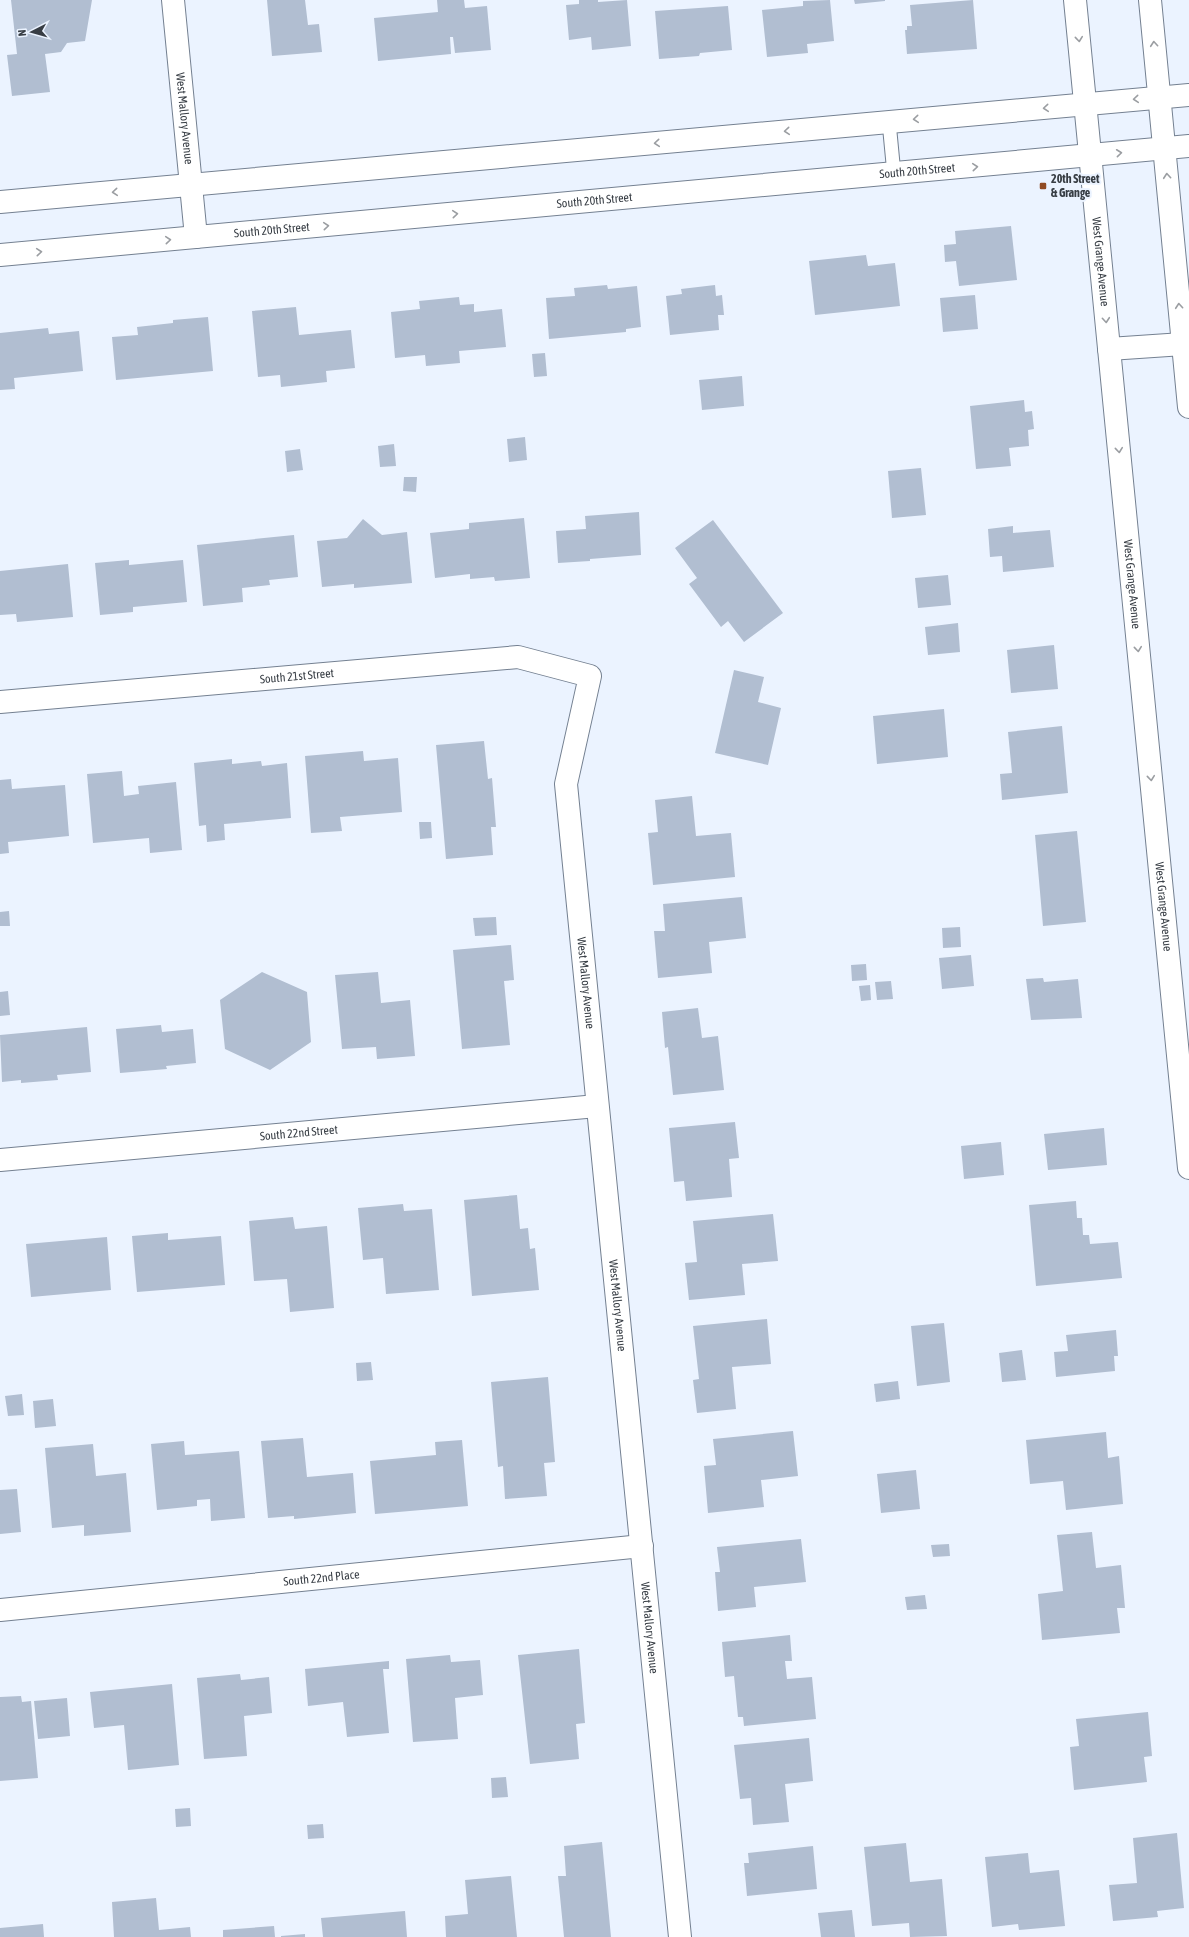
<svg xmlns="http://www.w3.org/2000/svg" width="1189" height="1937" viewBox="0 0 1189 1937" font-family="'Asap Condensed',sans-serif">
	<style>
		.building { fill: #b1bed1 }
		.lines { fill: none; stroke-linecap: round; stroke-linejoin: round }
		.lane-casing { stroke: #748091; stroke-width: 15 }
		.street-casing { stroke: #748091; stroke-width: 24 }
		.secondary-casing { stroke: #748091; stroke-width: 24 }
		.lane { stroke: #fff; stroke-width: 13 }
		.street { stroke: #fff; stroke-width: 22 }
		.secondary { stroke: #fff; stroke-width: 22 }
		.oneway { stroke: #9b9ea2 }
		.poi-dot { fill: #904a22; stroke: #ebf3ff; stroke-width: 1.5 }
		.labels { text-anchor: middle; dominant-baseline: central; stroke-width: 4; stroke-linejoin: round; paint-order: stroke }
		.street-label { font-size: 12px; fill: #373d44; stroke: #ebf3ff }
		.poi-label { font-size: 12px; font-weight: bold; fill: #373d44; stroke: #ebf3ff; text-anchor: start }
	</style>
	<rect width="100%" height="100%" fill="#ebf3ff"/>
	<path class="building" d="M11,0H92L85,41L67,43L61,52L45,54L50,92L12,96L7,55L17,54Z
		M267,0H305L308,25L319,24L322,52L272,56Z
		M437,0H464L465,8L487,6L491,50L455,53L453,37H450L451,54L378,61L374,18L438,12Z
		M579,0H598V2L627,0L631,46L592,50L591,37L569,40L566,5L579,4Z
		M830,0L834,41L807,44L808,53L767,57L762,10L803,6V1Z
		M854,0H885V1L855,4Z
		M973,0L977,49L907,54L905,30H907V26H912L910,5Z
		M728,6L732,50L700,53L699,56L659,59L655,11Z
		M1011,226L1017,280L959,286L956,261L945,262L944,245L956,244L955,231Z
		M866,255L868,266L895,263L900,306L815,315L809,261Z
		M607,285L608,289L637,286L641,327L626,329V332L549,339L546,298L575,296L574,288Z
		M715,285L716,296L722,295L724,315H718L719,330L670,335L666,296L682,294L681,289Z
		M975,295L978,329L943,332L940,298Z
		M459,297L460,305L474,304V312L502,309L506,347L459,351L460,363L426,366L425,355L395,358L391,312L420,309L419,301Z
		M296,307L299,335L351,330L355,368L326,371L327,382L281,387L280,375L258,377L252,311Z
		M208,317L213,371L116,380L112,337L138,335L137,327L173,323V320Z
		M48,328L49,334L79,331L83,371L14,378L15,389L0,390V333Z
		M545,353L547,376L534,377L532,354Z
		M742,376L744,406L702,410L699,380Z
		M1024,400L1025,412L1032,411L1034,429L1028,430L1029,446L1009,448L1011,466L976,469L970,406Z
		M525,437L527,460L509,462L507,439Z
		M394,444L396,466L380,467L378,446Z
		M300,449L303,470L287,472L285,451Z
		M921,468L926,515L892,518L888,471Z
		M404,477H417L416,492L403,491Z
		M639,512L641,555L590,559V561L558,563L556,531L586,529L585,516Z
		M524,518L530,578L495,581L494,577L470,579V574L435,578L430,533L469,529V523Z
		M363,519L382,535L407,532L412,583L354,588V584L322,587L317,541L347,538Z
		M713,520L783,613L744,642L728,621L721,627L689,584L697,578L675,548Z
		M1013,526V533L1050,530L1054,567L1003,572L1002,556L990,557L988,529Z
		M294,535L298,577L269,580L270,585L242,588L243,602L203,606L197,545Z
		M129,560V565L183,560L187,602L133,607V612L100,615L95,563Z
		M68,564L73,617L17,622L16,614L0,615V571Z
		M948,575L951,605L918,608L915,578Z
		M958,623L960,652L928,655L925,627Z
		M1054,645L1058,689L1011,693L1007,650Z
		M734,670L764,677L758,702L781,708L768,765L715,753Z
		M944,709L948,757L877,764L873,716Z
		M1062,726L1068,793L1002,800L1000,774L1012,773L1008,732Z
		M484,741L488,779L492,778L496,827H491L493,855L446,859L436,745Z
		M363,751L364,761L398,758L402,812L340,817L342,831L311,833L305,756Z
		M232,759V764L261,761L262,766L287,763L291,818L224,824L225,840L207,842L206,825L199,826L194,763Z
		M122,771L124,796L139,794L138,786L176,782L182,850L150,853L149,838L93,843L87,774Z
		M11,779L12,789L65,785L69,836L8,842L9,853L0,854V780Z
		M692,796L696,836L731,833L735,877L653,885L648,833L658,832L655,800Z
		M419,822H431L432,838L420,839Z
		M1077,831L1086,922L1043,926L1035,835Z
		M742,897L746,938L709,942L712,973L658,978L654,931H665L663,904Z
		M9,911L10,926H0V912Z
		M496,917L497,935L475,936L473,918Z
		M960,927L961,947L943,948L942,928Z
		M511,945L514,980L504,981L510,1045L462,1049L453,950Z
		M971,955L974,986L942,989L939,958Z
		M866,964L867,980L852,981L851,965Z
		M262,972L307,992L311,1042L270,1070L225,1049L220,1000Z
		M378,972L381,1003L410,1000L415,1056L377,1059L376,1047L342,1049L335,975Z
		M1043,978L1044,982L1078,979L1082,1018L1031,1020L1026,979Z
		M891,981L893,999L877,1000L875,982Z
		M870,985L871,1000L861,1001L859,986Z
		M8,991L10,1015L0,1016V992Z
		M698,1008L702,1038L718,1036L724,1090L673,1095L668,1047L665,1048L662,1012Z
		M161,1025L162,1032L193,1029L196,1063L166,1066L167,1069L120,1073L116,1029Z
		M87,1027L91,1072L57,1075L58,1080L21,1083V1080L2,1082L0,1035Z
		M735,1122L739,1158L729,1159L732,1197L686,1201L684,1181L674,1182L669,1128Z
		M1104,1128L1107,1165L1048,1170L1044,1134Z
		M1001,1142L1004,1175L964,1179L961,1146Z
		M517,1195L520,1229L528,1228L530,1249L535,1248L539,1290L472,1296L464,1200Z
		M1076,1201L1077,1218H1082L1083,1235H1089L1090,1244L1118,1242L1122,1278L1036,1286L1029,1205Z
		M403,1204L404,1211L432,1209L439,1290L386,1294L383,1258L363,1260L358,1208Z
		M773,1214L778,1261L742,1264L745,1295L689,1300L685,1263L697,1262L693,1221Z
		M293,1217L295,1229L327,1226L334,1308L290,1312L287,1279L254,1281L249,1221Z
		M168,1233V1240L221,1236L225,1285L137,1292L132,1236Z
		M107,1237L111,1290L31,1297L26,1244Z
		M767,1319L771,1364L732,1367L736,1409L697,1413L693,1380L699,1379L693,1326Z
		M944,1323L950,1382L917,1386L911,1326Z
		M1116,1330L1118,1356H1114L1115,1371L1056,1377L1054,1352L1068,1351L1066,1335Z
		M1022,1350L1026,1380L1002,1382L999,1353Z
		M371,1362L373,1380L357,1381L356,1363Z
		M548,1377L555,1462L544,1463L547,1496L505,1499L503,1466L498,1467L491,1382Z
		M898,1381L900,1399L876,1402L874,1384Z
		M22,1394L24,1415L8,1416L5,1396Z
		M53,1399L56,1426L35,1428L33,1401Z
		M793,1431L798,1476L761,1480L764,1507L708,1513L704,1466L716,1465L713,1439Z
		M1106,1432L1108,1458L1119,1456L1123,1504L1066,1510L1063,1481L1030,1484L1026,1440Z
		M303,1438L307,1477L353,1473L356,1513L294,1519V1516L268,1518L261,1441Z
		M462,1440L468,1506L375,1514L370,1461L436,1455L435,1442Z
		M184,1441L185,1455L239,1451L245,1518L211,1521L210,1499L197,1500V1506L157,1510L151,1444Z
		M93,1444L96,1476L126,1473L131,1532L84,1536V1525L52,1528L45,1448Z
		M916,1470L920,1509L881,1513L877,1474Z
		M17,1489L21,1532L0,1534V1490Z
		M1092,1532L1096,1568L1121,1565L1125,1608H1117L1120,1633L1042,1640L1038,1594L1063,1591L1057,1535Z
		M801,1539L806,1582L754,1587L756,1607L718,1611L715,1572H720L717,1547Z
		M949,1544L950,1556L933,1557L931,1545Z
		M925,1595L927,1609L907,1610L905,1597Z
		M790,1635L792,1661H785L787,1679L812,1677L816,1719L744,1726L743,1717H738L734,1676L725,1677L722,1642Z
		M579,1649L585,1723L576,1724L579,1759L530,1764L518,1655Z
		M450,1655L451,1662L480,1660L483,1695L455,1698L458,1739L413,1742L406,1659Z
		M389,1661V1669H383L389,1733L347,1737L343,1702L308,1706L305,1669Z
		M240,1674L241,1680L269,1677L272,1713L244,1716L247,1756L204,1759L197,1678Z
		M172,1684L179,1765L128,1770L124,1725L94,1728L90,1692Z
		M21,1696L22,1702L31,1701L38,1778L0,1781V1697Z
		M67,1698L70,1736L38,1739L34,1701Z
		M1148,1712L1152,1756L1144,1757L1147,1782L1074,1790L1070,1747L1079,1746L1076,1719Z
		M809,1738L813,1781L785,1784L789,1822L753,1825L751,1798L740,1799L734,1745Z
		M506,1777L508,1797L492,1798L491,1778Z
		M190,1808L191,1826L176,1827L175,1809Z
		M323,1824L324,1838L308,1839L307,1825Z
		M1177,1833L1184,1908L1157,1911L1158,1917L1113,1921L1109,1885L1137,1883L1133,1838Z
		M602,1842L611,1937H564L558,1876H566L564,1846Z
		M906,1843L910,1882L942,1879L947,1936L910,1937L909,1923L872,1926L864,1847Z
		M813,1846L817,1889L747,1896L744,1863H749L748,1853Z
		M1028,1853L1030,1873L1059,1870L1065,1926L1019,1930L1018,1924L992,1927L985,1857Z
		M511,1876L517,1937H446L445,1916L468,1914L465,1880Z
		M156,1898L159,1930L190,1927L191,1937H114L112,1902Z
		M852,1910L855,1937H821L818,1913Z
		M405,1911L407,1937H323L321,1918Z
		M43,1924L44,1937H0V1928Z
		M274,1926L275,1937H223V1930Z
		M305,1934V1937H281V1936Z"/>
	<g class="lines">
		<defs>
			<path id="lane" d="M889,122L894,174"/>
			<g id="street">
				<path id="s1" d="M173,0L196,237"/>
				<path id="s2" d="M0,702L518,657L590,676L566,784L680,1937"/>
				<path id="s3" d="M0,1160L597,1106"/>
				<path id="s4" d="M0,1610L642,1546"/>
			</g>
			<g id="secondary">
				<path id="s5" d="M1075,0L1189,1168"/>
				<path d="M1150,0L1189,407"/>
				<path d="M0,202L1189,95"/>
				<path id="s6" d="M0,255L1189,146"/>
				<path d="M1109,349L1183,344"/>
			</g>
		</defs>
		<use href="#lane" class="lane-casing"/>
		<use href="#street" class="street-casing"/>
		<use href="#secondary" class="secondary-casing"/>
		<use href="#lane" class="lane"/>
		<use href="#street" class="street"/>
		<use href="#secondary" class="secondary"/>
	</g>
	<defs><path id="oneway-chevron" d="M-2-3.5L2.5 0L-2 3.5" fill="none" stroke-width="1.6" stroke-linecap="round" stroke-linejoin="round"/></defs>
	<g class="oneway">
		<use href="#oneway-chevron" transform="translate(1079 39) rotate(84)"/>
		<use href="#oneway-chevron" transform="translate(1154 44) rotate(-95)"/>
		<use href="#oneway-chevron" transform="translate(1136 99) rotate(175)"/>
		<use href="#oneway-chevron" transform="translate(1046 108) rotate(175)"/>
		<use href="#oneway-chevron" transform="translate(916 119) rotate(175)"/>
		<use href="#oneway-chevron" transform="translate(787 131) rotate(175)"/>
		<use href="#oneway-chevron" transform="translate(657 143) rotate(175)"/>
		<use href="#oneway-chevron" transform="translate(1119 153) rotate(-6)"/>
		<use href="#oneway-chevron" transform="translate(975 167) rotate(-5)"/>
		<use href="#oneway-chevron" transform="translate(1167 176) rotate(-95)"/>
		<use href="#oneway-chevron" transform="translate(115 192) rotate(175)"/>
		<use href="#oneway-chevron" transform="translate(455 214) rotate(-5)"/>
		<use href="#oneway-chevron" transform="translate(326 226) rotate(-5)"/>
		<use href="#oneway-chevron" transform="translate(168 240) rotate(-5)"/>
		<use href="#oneway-chevron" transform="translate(39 252) rotate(-5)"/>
		<use href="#oneway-chevron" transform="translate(1179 306) rotate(-95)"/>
		<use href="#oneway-chevron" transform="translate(1106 320) rotate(85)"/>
		<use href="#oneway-chevron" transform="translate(1119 450) rotate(84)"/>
		<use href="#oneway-chevron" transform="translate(1138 649) rotate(84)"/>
		<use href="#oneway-chevron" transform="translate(1151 778) rotate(84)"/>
	</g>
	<rect class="poi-dot" x="1039" y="182" width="8" height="8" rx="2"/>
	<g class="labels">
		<g class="street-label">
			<text stroke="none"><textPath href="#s1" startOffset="119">West Mallory Avenue</textPath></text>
			<text stroke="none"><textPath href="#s6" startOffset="921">South 20th Street</textPath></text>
			<text stroke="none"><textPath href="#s6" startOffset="597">South 20th Street</textPath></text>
			<text stroke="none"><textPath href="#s6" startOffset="273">South 20th Street</textPath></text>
			<text stroke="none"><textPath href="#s5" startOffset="263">West Grange Avenue</textPath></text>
			<text stroke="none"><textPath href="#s5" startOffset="587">West Grange Avenue</textPath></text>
			<text stroke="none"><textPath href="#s2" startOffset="298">South 21st Street</textPath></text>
			<text stroke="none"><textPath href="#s5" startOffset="911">West Grange Avenue</textPath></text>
			<text stroke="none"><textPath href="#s2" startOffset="905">West Mallory Avenue</textPath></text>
			<text stroke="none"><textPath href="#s3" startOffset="300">South 22nd Street</textPath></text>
			<text stroke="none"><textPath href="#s2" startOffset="1229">West Mallory Avenue</textPath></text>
			<text stroke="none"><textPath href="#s4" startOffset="323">South 22nd Place</textPath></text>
			<text stroke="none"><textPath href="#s2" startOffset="1553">West Mallory Avenue</textPath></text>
		</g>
		<g class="poi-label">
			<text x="1051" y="179">20th Street<tspan x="1051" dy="14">&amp; Grange</tspan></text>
		</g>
	</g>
	<g transform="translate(32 32) rotate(264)" stroke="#ebf3ff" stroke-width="3" paint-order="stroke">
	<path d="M0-3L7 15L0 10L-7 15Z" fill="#373d44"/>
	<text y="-6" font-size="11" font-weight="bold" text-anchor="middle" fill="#373d44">N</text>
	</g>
</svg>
